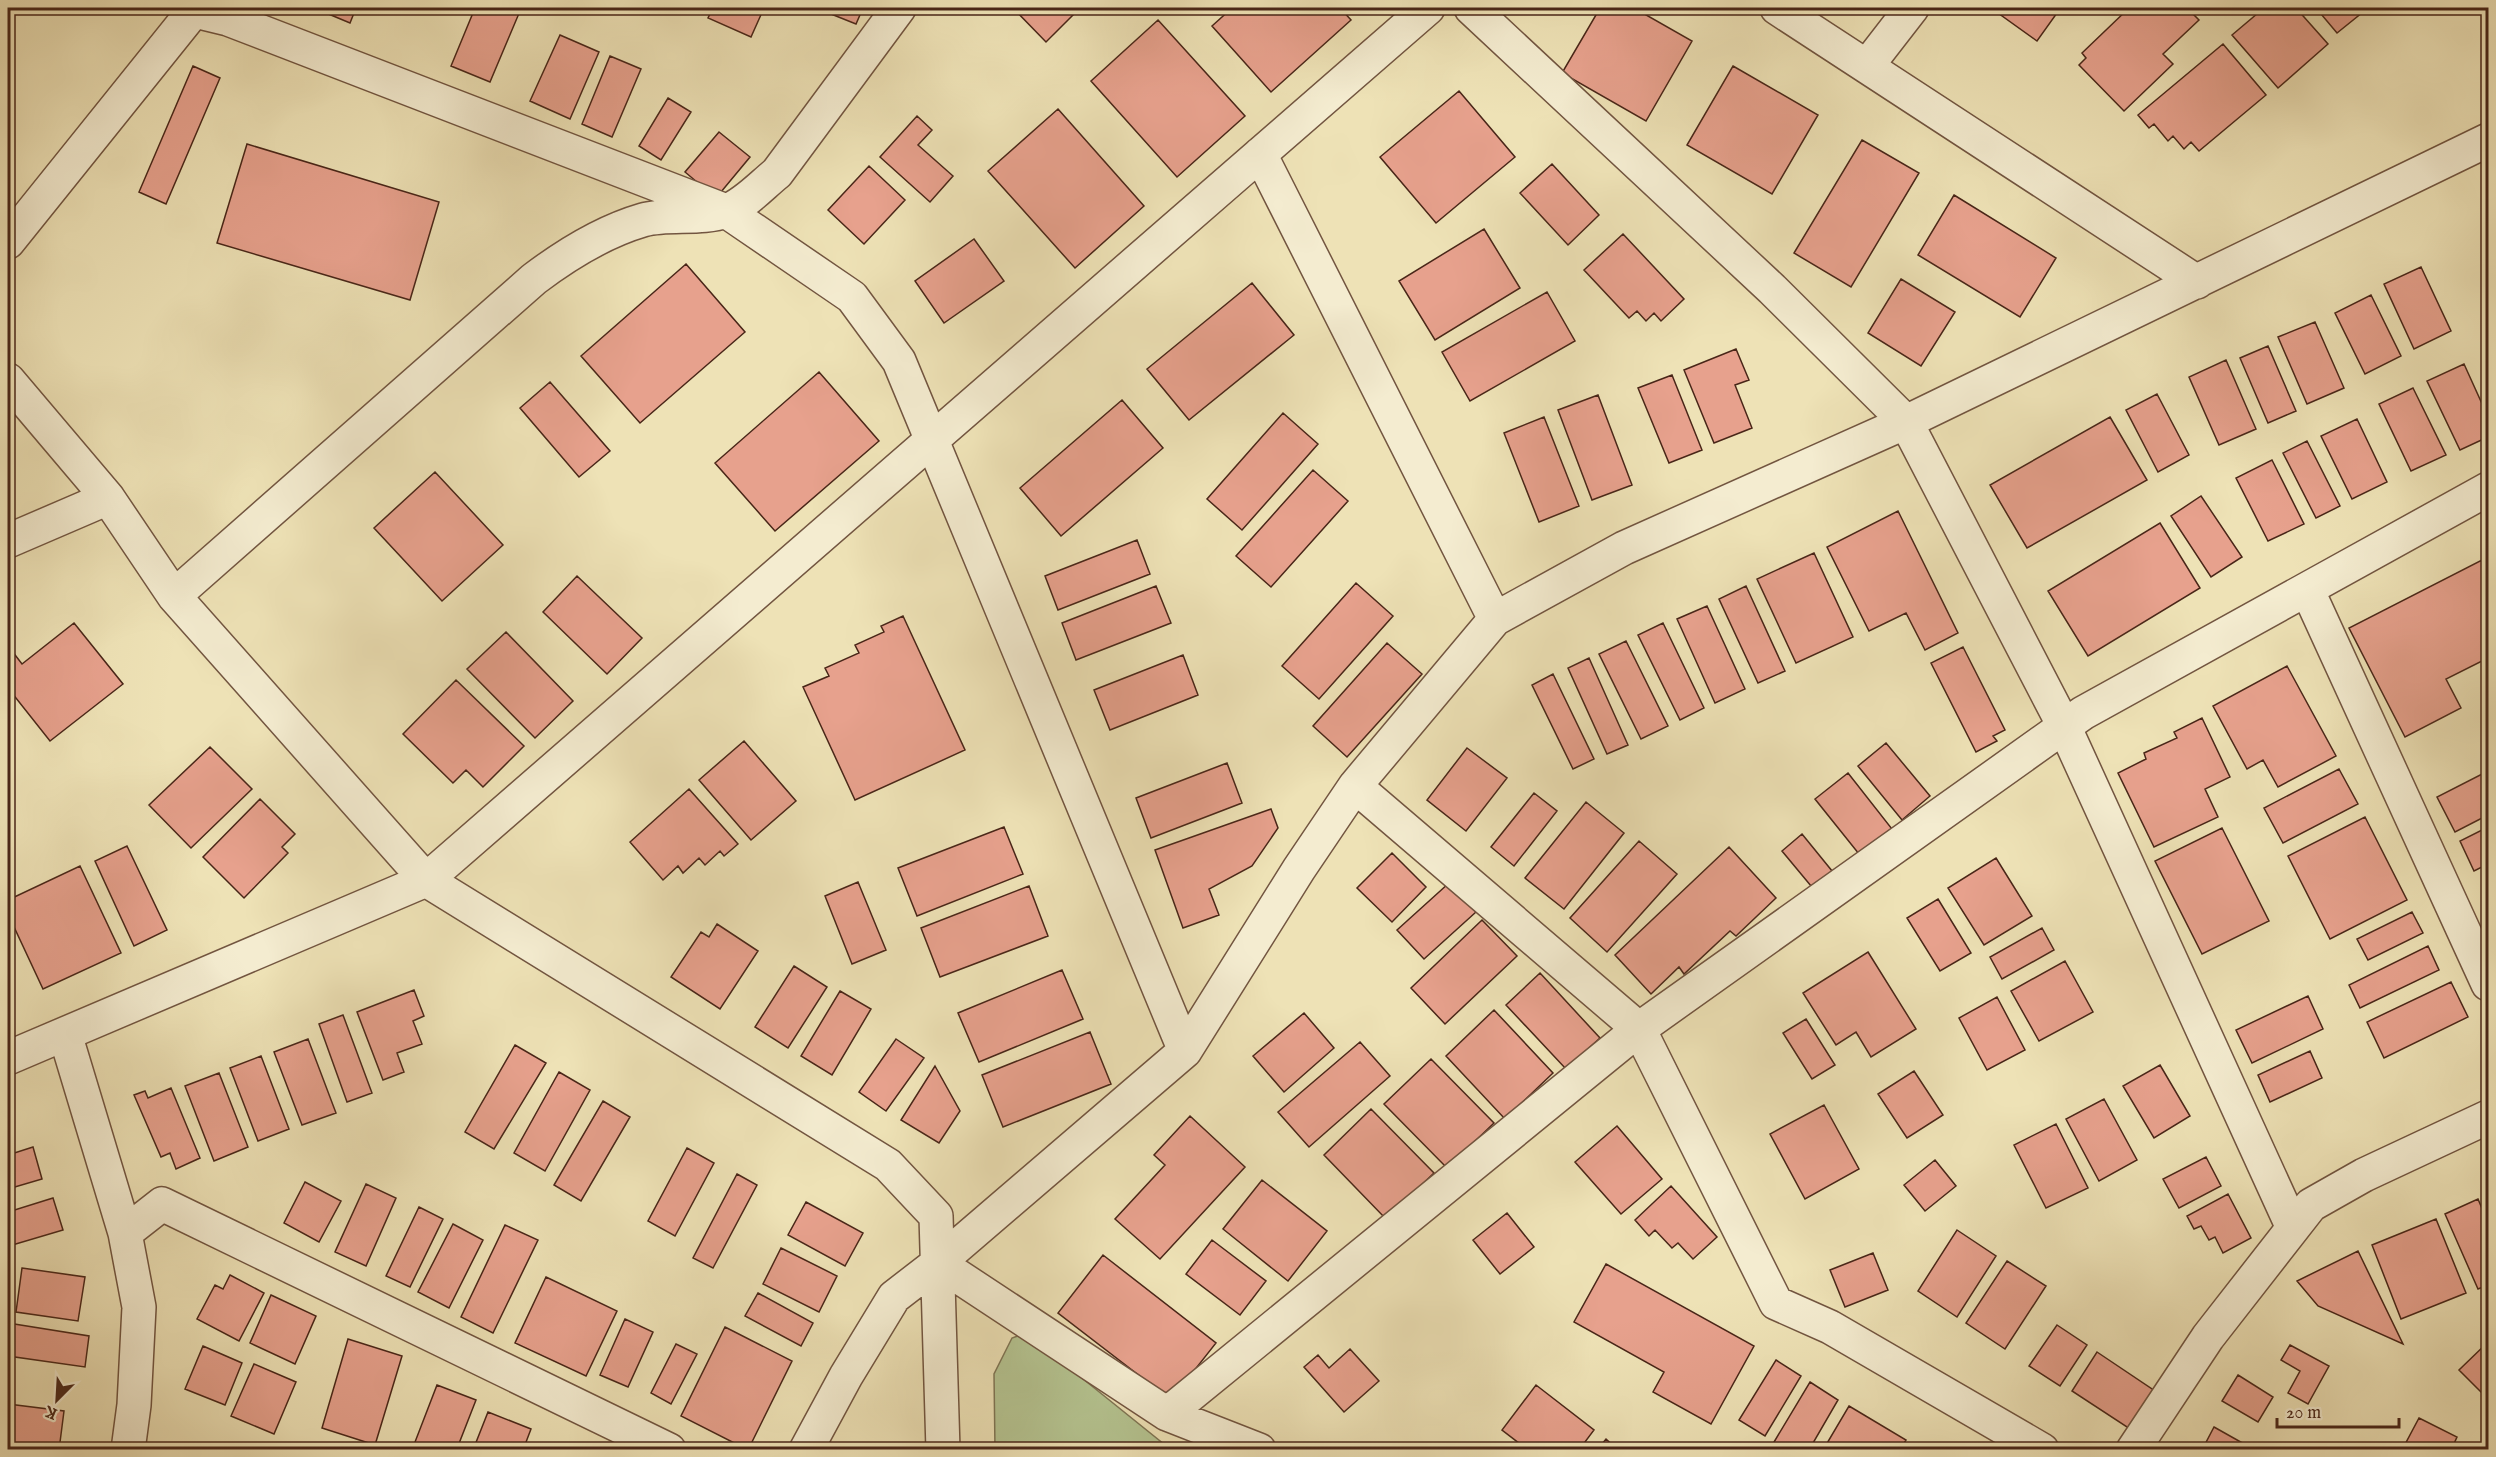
<svg xmlns="http://www.w3.org/2000/svg" width="2496" height="1457" viewBox="0 0 2496 1457" font-family="'IM FELL English',serif">
	<style>
		.green { fill: #b5c491; stroke: #7f7554; stroke-width: 1.5 }
		.building { fill: #e7a18d; stroke: #492618; stroke-width: 1.5 }
		.lines { fill: none; stroke-linecap: round; stroke-linejoin: round }
		.street-casing { stroke: #725540; stroke-width: 36 }
		.street { stroke: #f4ecd0; stroke-width: 33 }
	</style>
	<rect width="100%" height="100%" fill="#eee2b6"/>
	<filter id="stains"><feTurbulence type="fractalNoise" baseFrequency=".00333" numOctaves="4"/><feColorMatrix values="0 0 0 0 .2 0 0 0 0 .09 0 0 0 0 .02 0 0 0 .5 -.17"/></filter>
	<radialGradient id="worn" r=".72"><stop offset=".6" stop-color="#630" stop-opacity="0"/><stop offset="1" stop-color="#630" stop-opacity=".3"/></radialGradient>
	<path class="green" d="M1026,1333L1170,1449H995L994,1374L1012,1338Z"/>
	<path class="building" d="M320,8H356L350,23L319,10Z
		M475,8H513L520,11L490,82L451,66Z
		M713,8H764L751,37L708,18Z
		M816,8H863L856,24Z
		M1013,8H1070L1075,13L1046,42Z
		M1232,8H1340L1351,20L1271,92L1212,26Z
		M1600,8H1634L1692,41L1646,121L1562,73Z
		M1991,8H2049L2057,13L2037,41Z
		M2129,8H2187L2199,20L2163,54L2173,64L2124,111L2079,65L2086,58L2082,53Z
		M2264,8H2296L2328,44L2278,88L2232,35Z
		M2316,8H2368L2337,33Z
		M1158,20L1245,116L1177,177L1091,81Z
		M560,35L599,52L570,119L530,101Z
		M2223,44L2266,95L2199,151L2191,142L2184,149L2173,136L2168,141L2154,124L2149,128L2138,115Z
		M610,56L641,69L612,137L582,124Z
		M193,66L220,78L166,204L139,192Z
		M1733,66L1818,115L1772,194L1687,145Z
		M1459,91L1515,157L1436,223L1380,157Z
		M668,98L691,112L661,160L639,146Z
		M1058,109L1144,206L1075,268L988,171Z
		M917,116L932,130L918,145L953,176L930,202L880,157Z
		M719,132L750,157L716,198L685,172Z
		M1862,140L1919,173L1851,287L1794,253Z
		M247,144L439,202L410,300L217,243Z
		M1552,164L1599,215L1568,245L1520,193Z
		M869,166L905,200L864,244L828,210Z
		M1954,195L2056,258L2020,317L1918,255Z
		M1484,229L1520,288L1435,340L1399,281Z
		M1623,234L1684,299L1661,321L1654,313L1646,321L1637,311L1629,318L1584,270Z
		M974,239L1004,281L944,323L915,281Z
		M686,264L745,332L640,423L581,356Z
		M2421,267L2451,331L2414,349L2384,284Z
		M1901,279L1955,312L1921,366L1868,333Z
		M1252,283L1294,335L1189,420L1147,369Z
		M1547,292L1575,341L1470,401L1442,352Z
		M2371,295L2401,356L2365,374L2335,313Z
		M2315,322L2344,388L2307,404L2278,337Z
		M2268,346L2296,411L2268,423L2240,358Z
		M1736,349L1749,380L1735,385L1752,428L1714,443L1684,370Z
		M2226,360L2256,429L2219,445L2189,377Z
		M2464,364L2488,417V437L2460,450L2427,381Z
		M819,372L879,441L775,531L715,463Z
		M1672,375L1702,450L1669,463L1638,388Z
		M550,382L610,451L579,477L520,408Z
		M2413,388L2446,455L2411,471L2379,404Z
		M2157,394L2189,455L2158,472L2126,410Z
		M1598,395L1632,485L1592,500L1558,410Z
		M1122,400L1163,448L1061,536L1020,488Z
		M1283,413L1318,444L1242,530L1207,499Z
		M1544,417L1579,506L1539,522L1504,433Z
		M2110,417L2147,480L2027,548L1990,485Z
		M2357,419L2387,482L2352,499L2321,436Z
		M2307,441L2340,506L2316,518L2283,453Z
		M2272,460L2304,524L2268,541L2236,478Z
		M1313,470L1348,501L1271,587L1236,556Z
		M435,472L503,545L442,601L374,528Z
		M2201,496L2242,557L2211,577L2171,516Z
		M1898,511L1958,633L1925,650L1906,613L1869,631L1827,547Z
		M2160,523L2200,588L2088,656L2048,591Z
		M1137,540L1150,574L1058,610L1045,576Z
		M1814,553L1853,637L1796,663L1757,579Z
		M2482,560L2488,574V658L2446,679L2461,708L2405,737L2349,628Z
		M577,576L642,638L607,674L543,612Z
		M1356,583L1393,616L1319,699L1282,666Z
		M1156,586L1171,623L1076,660L1062,623Z
		M1746,586L1785,671L1758,683L1719,599Z
		M1707,606L1745,689L1715,703L1677,619Z
		M903,616L965,750L855,800L803,687L829,676L825,668L859,653L855,645L884,632L881,626Z
		M74,623L123,684L50,741L8,688V655L12,651L22,664Z
		M1663,623L1704,708L1680,720L1638,635Z
		M506,632L573,701L535,738L467,669Z
		M1626,641L1668,726L1641,739L1599,654Z
		M1387,643L1422,674L1347,757L1313,726Z
		M1963,647L2005,730L1993,736L1997,741L1976,752L1931,663Z
		M1183,655L1198,695L1110,730L1094,690Z
		M1589,658L1628,745L1607,754L1568,668Z
		M2287,666L2336,756L2278,787L2263,760L2247,769L2213,706Z
		M1553,674L1594,759L1573,769L1532,685Z
		M456,680L524,746L483,787L466,770L453,783L403,734Z
		M2202,718L2230,777L2205,789L2218,817L2154,847L2118,773L2146,759L2144,753L2177,738L2174,732Z
		M744,741L796,801L751,840L699,780Z
		M1886,743L1930,796L1902,820L1858,766Z
		M210,747L252,789L191,848L149,805Z
		M1467,748L1507,778L1466,831L1427,800Z
		M1227,763L1242,803L1151,838L1136,798Z
		M2339,769L2358,804L2283,843L2264,808Z
		M2488,771V815L2455,832L2437,797Z
		M1848,773L1892,829L1859,854L1815,799Z
		M689,789L738,844L724,856L720,851L705,865L699,858L683,873L678,866L663,880L630,842Z
		M1534,793L1557,811L1514,866L1491,847Z
		M260,799L295,834L282,847L288,853L244,898L203,857Z
		M1586,802L1624,833L1564,909L1525,878Z
		M1271,809L1278,828L1252,866L1209,889L1219,915L1183,928L1155,850Z
		M2365,817L2407,900L2330,939L2288,856Z
		M1004,827L1023,874L917,916L898,868Z
		M2488,827V864L2474,871L2460,841Z
		M2222,828L2269,921L2202,954L2155,861Z
		M1802,834L1841,882L1821,898L1782,851Z
		M1639,841L1677,874L1607,952L1570,918Z
		M127,846L167,930L134,946L95,861Z
		M1729,847L1776,898L1736,936L1730,931L1684,974L1679,967L1651,994L1615,955Z
		M1392,853L1426,887L1392,922L1357,888Z
		M1996,858L2032,916L1984,945L1948,888Z
		M80,866L121,953L43,989L8,914V900Z
		M858,882L886,950L852,964L825,896Z
		M1449,883L1476,912L1424,959L1397,930Z
		M1029,886L1048,936L940,977L921,928Z
		M1938,899L1971,953L1940,971L1907,918Z
		M2412,912L2423,933L2368,960L2357,939Z
		M1482,920L1517,956L1445,1024L1411,988Z
		M717,924L758,951L720,1009L671,977L701,932L709,937Z
		M2042,928L2054,950L2002,979L1990,957Z
		M2428,946L2439,970L2360,1008L2349,985Z
		M1868,952L1916,1029L1871,1057L1856,1032L1836,1045L1803,993Z
		M2065,961L2093,1012L2039,1041L2011,991Z
		M794,966L827,987L788,1048L755,1027Z
		M1062,970L1083,1019L979,1062L958,1013Z
		M1540,973L1600,1038L1566,1069L1506,1005Z
		M2451,982L2468,1017L2384,1058L2367,1022Z
		M414,990L424,1016L413,1021L422,1044L397,1053L404,1072L383,1080L357,1012Z
		M840,991L871,1009L832,1075L801,1056Z
		M2308,996L2323,1029L2252,1063L2236,1030Z
		M1997,997L2025,1050L1987,1070L1959,1018Z
		M1494,1010L1553,1073L1505,1119L1446,1056Z
		M1304,1013L1334,1048L1284,1092L1253,1056Z
		M343,1015L372,1093L347,1102L319,1024Z
		M1806,1019L1835,1065L1812,1079L1783,1033Z
		M1090,1032L1111,1084L1003,1127L982,1075Z
		M308,1039L336,1113L302,1125L274,1052Z
		M896,1039L924,1058L886,1111L859,1092Z
		M1360,1042L1390,1076L1309,1147L1278,1112Z
		M515,1045L546,1063L494,1149L465,1132Z
		M2310,1051L2322,1078L2270,1102L2258,1075Z
		M261,1056L289,1129L258,1141L230,1068Z
		M1431,1059L1494,1123L1447,1168L1384,1104Z
		M2160,1065L2190,1116L2154,1138L2123,1086Z
		M935,1066L960,1111L939,1143L901,1120Z
		M1914,1071L1943,1115L1907,1138L1878,1094Z
		M559,1072L590,1090L545,1171L514,1153Z
		M219,1073L248,1147L214,1161L185,1086Z
		M171,1088L200,1158L176,1169L170,1153L161,1157L134,1095L145,1091L148,1098Z
		M2104,1099L2137,1160L2099,1181L2066,1119Z
		M603,1101L630,1117L581,1201L554,1185Z
		M1824,1105L1859,1169L1805,1199L1770,1134Z
		M1371,1109L1434,1173L1386,1219L1324,1155Z
		M1190,1116L1245,1167L1160,1259L1115,1219L1165,1165L1154,1155Z
		M2056,1124L2088,1188L2046,1208L2014,1145Z
		M1617,1126L1662,1179L1621,1214L1575,1162Z
		M33,1147L42,1179L8,1189V1155Z
		M687,1148L714,1163L675,1236L648,1221Z
		M2206,1157L2221,1186L2179,1208L2163,1179Z
		M1935,1160L1956,1186L1925,1211L1904,1185Z
		M737,1174L757,1185L713,1268L693,1258Z
		M1262,1180L1327,1231L1288,1281L1223,1229Z
		M305,1182L341,1201L319,1242L284,1223Z
		M366,1184L396,1198L366,1266L335,1252Z
		M1671,1186L1717,1237L1693,1259L1678,1243L1672,1248L1655,1230L1649,1236L1635,1220Z
		M2228,1194L2251,1238L2223,1253L2215,1237L2209,1240L2201,1226L2194,1229L2187,1216Z
		M53,1198L63,1230L9,1246L8,1212Z
		M2478,1199L2488,1223V1285L2478,1289L2445,1214Z
		M806,1202L863,1233L845,1266L788,1235Z
		M419,1207L443,1219L410,1287L386,1276Z
		M1507,1213L1534,1247L1500,1274L1473,1240Z
		M2436,1219L2466,1293L2401,1319L2372,1245Z
		M453,1224L483,1240L449,1308L418,1292Z
		M505,1225L538,1240L493,1333L461,1317Z
		M1957,1230L1996,1256L1957,1317L1918,1291Z
		M1212,1240L1266,1281L1240,1315L1186,1274Z
		M781,1248L837,1276L819,1312L763,1284Z
		M2358,1251L2403,1344L2318,1306L2297,1281Z
		M1873,1253L1888,1290L1845,1307L1830,1270Z
		M1103,1255L1216,1343L1171,1400L1058,1313Z
		M2007,1261L2046,1286L2005,1349L1966,1323Z
		M1606,1264L1754,1346L1711,1424L1653,1392L1664,1372L1574,1322Z
		M22,1268L85,1277L78,1321L16,1312Z
		M230,1275L264,1293L239,1341L197,1319L215,1285L223,1289Z
		M546,1277L617,1311L586,1376L515,1343Z
		M758,1293L813,1323L801,1346L745,1316Z
		M271,1295L316,1316L295,1364L250,1343Z
		M625,1319L653,1332L628,1387L600,1375Z
		M8,1323L89,1336L85,1367L8,1356Z
		M2057,1325L2087,1345L2060,1386L2029,1366Z
		M725,1327L792,1361L748,1450L681,1416Z
		M348,1339L402,1356L375,1445L322,1428Z
		M2488,1342V1399L2459,1370Z
		M676,1344L697,1354L671,1404L651,1393Z
		M2290,1345L2329,1366L2308,1404L2288,1393L2300,1371L2281,1360Z
		M203,1346L242,1363L225,1405L185,1389Z
		M1350,1349L1379,1381L1344,1412L1304,1367L1318,1355L1329,1368Z
		M2097,1352L2155,1391L2130,1429L2072,1391Z
		M1776,1360L1801,1376L1765,1436L1739,1420Z
		M254,1364L296,1382L274,1434L231,1416Z
		M2238,1375L2273,1397L2258,1422L2222,1401Z
		M1810,1382L1838,1400L1809,1450H1787L1774,1442Z
		M437,1385L476,1400L458,1446L448,1443L446,1450H434L415,1442Z
		M1536,1385L1594,1430L1579,1450H1528L1502,1430Z
		M8,1404L64,1411L59,1450H8Z
		M1849,1406L1906,1440L1900,1450H1823Z
		M488,1412L531,1429L523,1450H473Z
		M2419,1418L2457,1437L2451,1450H2402Z
		M2214,1427L2255,1450H2202Z
		M1606,1439L1618,1450H1597Z"/>
	<g class="lines">
		<defs>
			<path id="street" d="M1471,8L1772,289L1906,422L2064,726L2293,1228
				M1777,8L2197,282
				M195,11L228,19L726,211L852,297L899,361L1185,1051
				M1867,66L1912,8
				M1260,154L1495,619
				M8,242L196,8
				M8,380L108,498L174,596L426,880L888,1165L936,1216L943,1450
				M8,541L108,498
				M2307,589L2488,984
				M174,596L534,279C567,254 602,232 643,220C668,213 702,220 726,211C744,205 762,185 777,173L899,8
				M1355,786L1639,1029L1776,1303L1830,1327L2042,1450
				M65,1034L125,1233L139,1307L134,1405L128,1450
				M8,1058L426,880L1428,8
				M125,1233L162,1204L669,1450
				M938,1263L1167,1414
				M806,1450L846,1376L894,1297L938,1263L1185,1051L1299,869L1355,786L1495,619L1624,548L1906,422L2488,140
				M1259,1450L1167,1414L1639,1029L2083,713L2488,489
				M2133,1450L2208,1337L2311,1205L2364,1175L2488,1117"/>
		</defs>
		<use href="#street" class="street-casing"/>
		<use href="#street" class="street"/>
	</g>
	<rect width="2496" height="1457" fill="none" stroke="#eee2b6" stroke-width="30"/>
	<rect x="9" y="9" width="2478" height="1439" fill="none" stroke="#492618" stroke-width="3"/>
	<rect x="15" y="15" width="2466" height="1427" fill="none" stroke="#492618" stroke-width="1.5"/>
	<g transform="translate(57 1400) rotate(204)" stroke="#f4ecd0" stroke-width="4.5" paint-order="stroke">
	<path d="M0-4.5L10 22L0 15L-10 22Z" fill="#492618"/>
	<text y="-9" font-size="16" font-weight="bold" text-anchor="middle" fill="#492618">K</text>
	</g>
	<path d="M2277 1418v9h122v-9" fill="none" stroke="#492618" stroke-width="3"/>
	<text x="2286" y="1418" font-size="18" fill="#492618" stroke="#f4ecd0" stroke-width="4.5" paint-order="stroke">20 m</text>
	<rect width="100%" height="100%" filter="url(#stains)"/>
	<rect width="100%" height="100%" fill="url(#worn)"/>
</svg>
